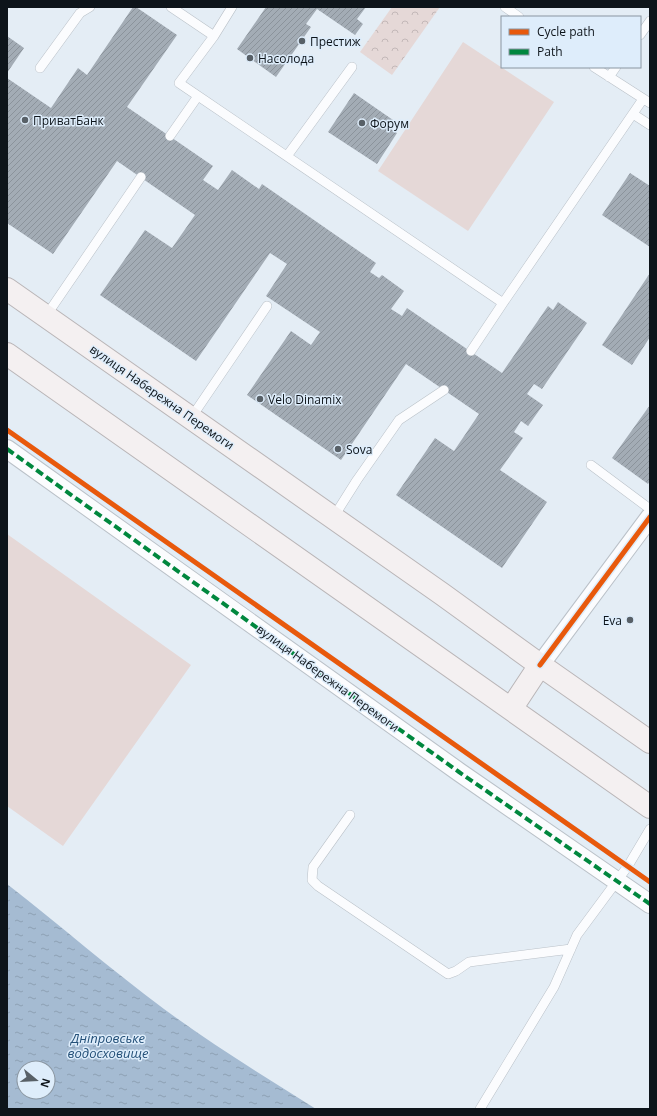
<svg xmlns="http://www.w3.org/2000/svg" width="657" height="1116" viewBox="0 0 657 1116" font-family="'Open Sans',sans-serif">
	<style>
		.grass { fill: #e5d8d7 }
		.park { fill: url(#park-crowns) }
		.water { fill: url(#water-ripples); fill-rule: evenodd }
		.building { fill: url(#building-hatch) }
		.lines { fill: none; stroke-linecap: round; stroke-linejoin: round }
		.lane-casing { stroke: #bac1c8; stroke-width: 10 }
		.street-casing { stroke: #bac1c8; stroke-width: 20 }
		.primary-casing { stroke: #b9b5b7; stroke-width: 24 }
		.lane { stroke: #fbfcfe; stroke-width: 9 }
		.street { stroke: #fbfcfe; stroke-width: 18 }
		.primary { stroke: #f4f0f1; stroke-width: 22 }
		.quiet { stroke: #00873e; stroke-width: 4; stroke-dasharray: 8 4; stroke-linecap: butt }
		.cycleway-casing { stroke: #deedfb; stroke-width: 8 }
		.cycleway { stroke: #e8590c; stroke-width: 5 }
		.poi-dot { fill: #586067; stroke: #deedfb; stroke-width: 1.5 }
		.labels { text-anchor: middle; dominant-baseline: central; stroke-width: 3; stroke-linejoin: round; paint-order: stroke }
		.poi-label { font-size: 12px; fill: #0d141a; stroke: #deedfb; text-anchor: start }
		.street-label { font-size: 12px; fill: #0d141a; stroke: #deedfb }
		.water-label { font-size: 13px; font-style: italic; fill: #245078; stroke: #deedfb }
	</style>
	<defs>
		<pattern id="park-crowns" width="20" height="18" patternUnits="userSpaceOnUse"><rect width="20" height="18" fill="#e5d8d7"/><path d="M2 6a3 3 0 1 1 6 0M12 15a3 3 0 1 1 6 0" fill="none" stroke="#c3b8b8"/></pattern>
		<pattern id="water-ripples" width="26" height="14" patternUnits="userSpaceOnUse"><rect width="26" height="14" fill="#a5bbd2"/><path d="M2 4q2-2 4 0t4 0M15 11q2-2 4 0t4 0" fill="none" stroke="#8da0b4"/></pattern>
		<pattern id="building-hatch" width="6" height="6" patternUnits="userSpaceOnUse"><rect width="6" height="6" fill="#a3acb5"/><path d="M-1 1l2-2M0 6l6-6M5 7l2-2" fill="none" stroke="#8b939b"/></pattern>
	</defs>
	<rect width="100%" height="100%" fill="#e4edf5"/>
	<path class="grass" d="M463,42L554,102L468,231L378,171Z
		M7,534L191,665L63,846L7,806Z"/>
	<path class="park" d="M392,7H440L392,75L360,52Z"/>
	<path class="water" d="M7,884C60,925 110,969 164,1009C213,1045 265,1077 316,1109H7ZM24,1068H48V1092H24Z"/>
	<path class="building" d="M133,7H136L177,35L127,107L213,166L203,180L218,190L232,170L259,189L262,184L376,263L370,272L379,278L382,275L404,291L391,309L402,316L407,308L502,373L548,306L553,310L558,302L587,323L542,389L534,384L527,394L543,405L528,426L521,421L514,432L523,438L500,470L547,502L502,568L396,495L435,438L454,451L479,414L406,364L341,460L247,395L291,331L311,345L320,332L266,296L287,264L270,253L196,361L100,295L145,230L172,248L195,215L117,161L53,254L7,223V78L51,108L78,68L87,75Z
		M266,7H366L357,19L363,24L355,35L317,9L306,24L311,27L276,77L237,49Z
		M7,36L24,48L7,73Z
		M354,93L393,120L388,127L397,133L377,164L328,132Z
		M630,173L650,186V247L602,215Z
		M650,273V337L632,365L602,345Z
		M650,405V481L648,484L612,458Z"/>
	<g class="lines">
		<defs>
			<path id="lane" d="M171,7L214,36
				M232,7L214,36L179,83L503,303L643,99
				M505,7L519,17
				M640,35L650,21
				M594,67L650,103
				M40,68L80,13L90,7
				M609,77L616,67
				M633,114L650,125
				M170,136L198,96
				M287,156L352,67
				M46,316L141,177
				M471,351L503,303
				M191,418L267,306
				M591,465L650,509
				M333,518L357,480L399,420L444,390
				M350,815L313,867L312,880L318,886L448,974L456,971L469,962L571,949
				M480,1109L554,987L577,935L628,866L650,829"/>
			<path id="street" d="M7,449L459,772L650,904
				M540,665L650,517"/>
			<path id="primary" d="M7,289L442,594L540,665L650,742
				M7,354L650,807
				M511,709L540,665"/>
		</defs>
		<use href="#lane" class="lane-casing"/>
		<use href="#street" class="street-casing"/>
		<use href="#primary" class="primary-casing"/>
		<use href="#lane" class="lane"/>
		<use href="#street" class="street"/>
		<use href="#primary" class="primary"/>
		<path class="quiet" d="M7,449L459,772L650,904"/>
		<defs>
			<path id="cycleway" d="M7,430L650,882
				M540,665L650,517"/>
		</defs>
		<use href="#cycleway" class="cycleway-casing"/>
		<use href="#cycleway" class="cycleway"/>
	</g>
	<g class="poi-dot">
		<circle cx="302" cy="41" r="4"/>
		<circle cx="250" cy="58" r="4"/>
		<circle cx="25" cy="120" r="4"/>
		<circle cx="362" cy="123" r="4"/>
		<circle cx="260" cy="399" r="4"/>
		<circle cx="338" cy="449" r="4"/>
		<circle cx="630" cy="620" r="4"/>
	</g>
	<g class="labels">
		<g class="poi-label">
			<text x="310" y="41">Престиж</text>
			<text x="258" y="58">Насолода</text>
			<text x="33" y="120">ПриватБанк</text>
			<text x="370" y="123">Форум</text>
			<text x="268" y="399">Velo Dinamix</text>
			<text x="346" y="449">Sova</text>
			<text x="622" y="620" text-anchor="end">Eva</text>
		</g>
		<g class="street-label">
			<text transform="translate(162 397) rotate(35)">вулиця Набережна Перемоги</text>
			<text transform="translate(328 678) rotate(36)">вулиця Набережна Перемоги</text>
		</g>
		<g class="water-label">
			<text x="108" y="1038">Дніпровське<tspan x="108" dy="15">водосховище</tspan></text>
		</g>
	</g>
	<rect width="657" height="1116" fill="none" stroke="#0d141a" stroke-width="16"/>
	<rect x="501" y="16" width="140" height="52" fill="#deedfb" stroke="#8a96a1"/>
	<rect x="509" y="29" width="20" height="6" fill="#e8590c" stroke="#8a96a1"/>
	<text x="537" y="36" font-size="12" fill="#0d141a">Cycle path</text>
	<rect x="509" y="49" width="20" height="6" fill="#00873e" stroke="#8a96a1"/>
	<text x="537" y="56" font-size="12" fill="#0d141a">Path</text>
	<g transform="translate(36 1080) rotate(108)"><circle r="19" fill="#deedfb" stroke="#8a96a1"/>
	<path d="M0-3L7 15L0 10L-7 15Z" fill="#586067"/>
	<text y="-6" font-size="11" font-weight="bold" text-anchor="middle" fill="#0d141a">N</text>
	</g>
</svg>
